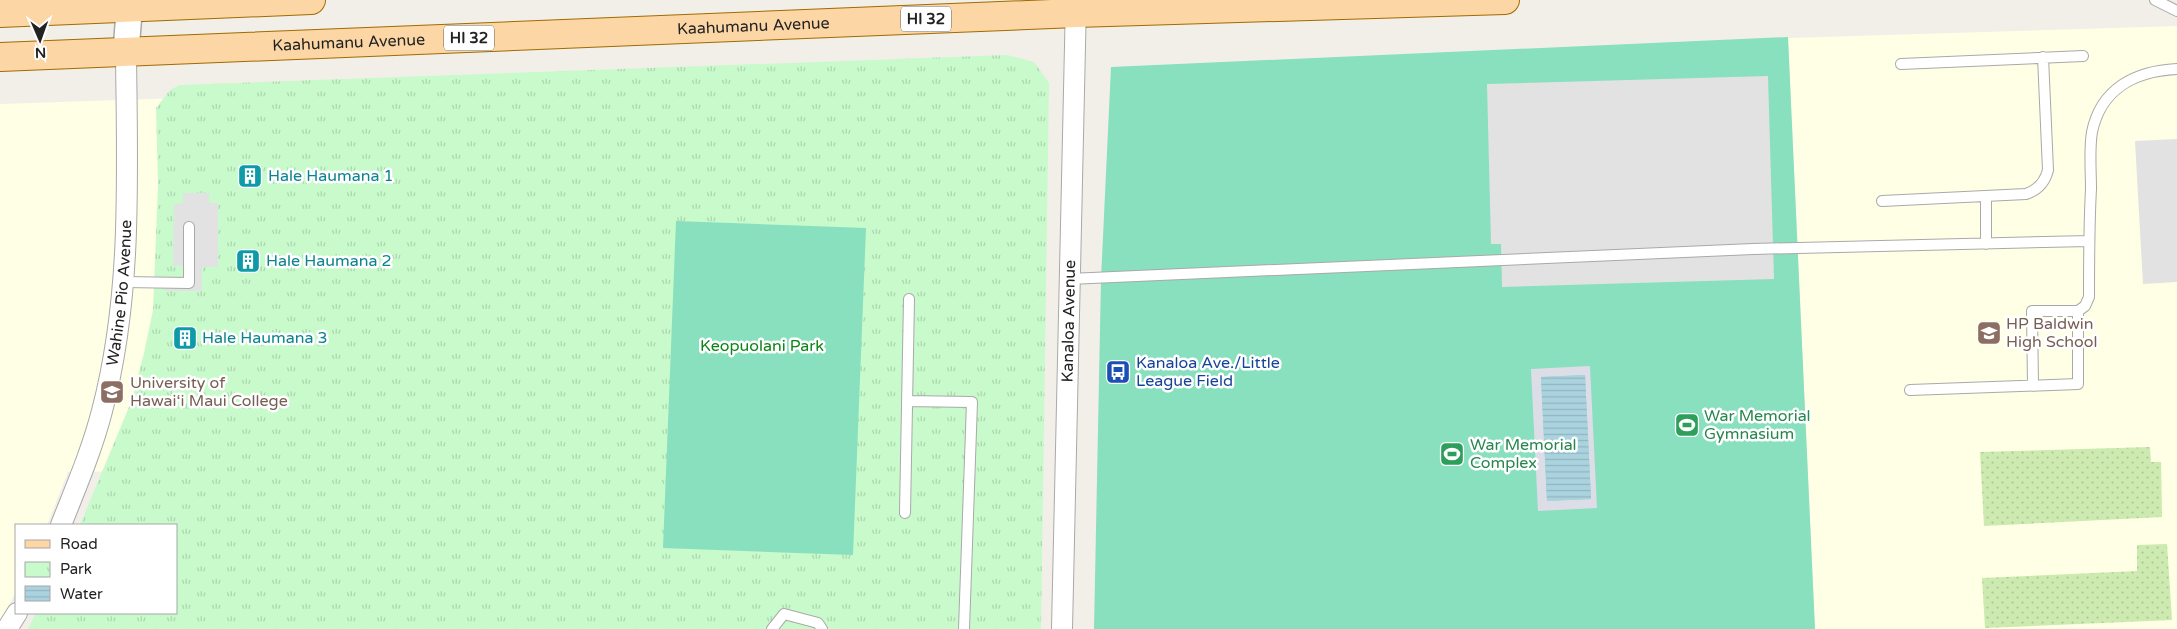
<svg xmlns="http://www.w3.org/2000/svg" width="2177" height="629" viewBox="0 0 2177 629" font-family="'Varela Round',sans-serif">
	<style>
		.education { fill: #ffffe5 }
		.park { fill: url(#park-tufts) }
		.garden { fill: url(#garden-dots) }
		.pitch { fill: #88e0be }
		.parking { fill: #e2e2e2 }
		.plaza { fill: #dddde8; fill-rule: evenodd }
		.water { fill: url(#water-rules) }
		.lines { fill: none; stroke-linecap: round; stroke-linejoin: round }
		.service-casing { stroke: #a9a9a9; stroke-width: 12 }
		.minor-casing { stroke: #a9a9a9; stroke-width: 22 }
		.tertiary-casing { stroke: #a9a9a9; stroke-width: 28 }
		.primary-casing { stroke: #a06b00; stroke-width: 30 }
		.service { stroke: #fff; stroke-width: 10 }
		.minor { stroke: #fff; stroke-width: 20 }
		.tertiary { stroke: #fff; stroke-width: 25 }
		.primary { stroke: #fcd6a4; stroke-width: 28 }
		.labels { text-anchor: middle; dominant-baseline: central; stroke-width: 5; stroke-linejoin: round; paint-order: stroke }
		.shield { fill: #fff; stroke: #646464; stroke-width: 1 }
		.shield-label { font-size: 15px; font-weight: bold; fill: #222 }
		.street-label { font-size: 16px; fill: #222; stroke: #fff }
		.culture-label { font-size: 16px; fill: #0d838f; stroke: #fff; text-anchor: start }
		.education-label { font-size: 16px; fill: #785e54; stroke: #fff; text-anchor: start }
		.park-label { font-size: 16px; fill: #0c8416; stroke: #fff }
		.transit-label { font-size: 16px; fill: #164399; stroke: #fff; text-anchor: start }
		.leisure-label { font-size: 16px; fill: #27864d; stroke: #fff; text-anchor: start }
	</style>
	<defs>
		<pattern id="park-tufts" width="24" height="20" patternUnits="userSpaceOnUse" patternTransform="scale(1.25)"><rect width="24" height="20" fill="#c8facc"/><path d="M3 7l-1-3M5 7V3M7 7l1-3M15 17l-1-3M17 17v-4M19 17l1-3" fill="none" stroke="#acd6af"/></pattern>
		<pattern id="garden-dots" width="8" height="8" patternUnits="userSpaceOnUse" patternTransform="scale(1.25)"><rect width="8" height="8" fill="#cdebb0"/><path d="M2 2h.1M6 6h.1" fill="none" stroke="#b0c997" stroke-width="1.8" stroke-linecap="round"/></pattern>
		<pattern id="water-rules" width="6" height="5" patternUnits="userSpaceOnUse" patternTransform="scale(1.25)"><rect width="6" height="5" fill="#aad3df"/><path d="M0 2.5h6" fill="none" stroke="#92b5bf"/></pattern>
	</defs>
	<rect width="100%" height="100%" fill="#f2efe9"/>
	<path class="education" d="M2177,26V629H1815L1788,38Z
		M298,94L220,470L68,472L47,525H16V592L0,622V104Z"/>
	<path class="park" d="M1007,55L1034,62L1049,83L1041,629H28L36,613H176V525H80L131,402L144,353L153,310L158,184L156,108L170,90L180,85Z"/>
	<path class="garden" d="M2150,447L2151,462H2161L2162,517L1984,526L1980,452Z
		M2167,544L2172,620L1985,628L1982,578L2137,571V545Z"/>
	<path class="pitch" d="M1788,37L1815,629H1094L1101,279L1111,67Z
		M676,221L866,228L853,555L663,548Z"/>
	<path class="parking" d="M1768,76L1774,279L1502,287L1501,244H1491L1487,84Z
		M2177,139V282L2143,284L2135,141Z
		M183,193H209V203H218V267H202V291H165V277H181L184,276L185,271L183,266H173L174,204L183,203Z"/>
	<path class="plaza" d="M1590,366L1597,508L1538,511L1531,369ZM1585,375L1591,499L1547,501L1541,377Z"/>
	<path class="water" d="M1585,375L1591,499L1547,501L1541,377Z"/>
	<g class="lines">
		<defs>
			<path id="service" d="M2155,0L2177,11
				M1901,64L2083,56
				M1882,201L2026,194C2038,190 2045,182 2048,170L2043,57
				M1986,244V196
				M1069,279L1753,249L2089,241
				M124,282L189,283V227
				M2033,386L2032,311H2078L2085,306L2089,297C2089,261 2089,225 2091,189C2091,170 2089,150 2092,132C2101,88 2136,71 2177,69
				M1910,390L2078,384V311
				M907,401L972,402L964,629
				M905,513L909,299
				M772,629L784,614L818,623L822,629"/>
			<g id="minor">
				<path id="s1" d="M61,525C76,487 92,450 102,411C133,293 127,172 126,51"/>
				<path d="M7,629L17,613"/>
				<path id="s2" d="M1062,629L1076,1"/>
			</g>
			<path id="tertiary" d="M126,51L130,0"/>
			<g id="primary">
				<path d="M0,13L311,0"/>
				<path id="s3" d="M0,57L1076,13L1505,0"/>
			</g>
		</defs>
		<use href="#service" class="service-casing"/>
		<use href="#minor" class="minor-casing"/>
		<use href="#tertiary" class="tertiary-casing"/>
		<use href="#primary" class="primary-casing"/>
		<use href="#service" class="service"/>
		<use href="#minor" class="minor"/>
		<use href="#tertiary" class="tertiary"/>
		<use href="#primary" class="primary"/>
	</g>
	<defs>
		<symbol id="building-square" viewBox="-11 -11 22 22"><rect x="-9" y="-9" width="18" height="18" rx="4" fill="#0f9aa8" stroke="#fff"/><path d="M-4-6H4V6H1V3H-1V6H-4ZM-2.5-4.3h1.7v1.8h-1.7ZM.8-4.3h1.7v1.8H.8ZM-2.5-1h1.7V.8h-1.7ZM.8-1h1.7V.8H.8Z" fill="#fff"/></symbol>
		<symbol id="school-square" viewBox="-11 -11 22 22"><rect x="-9" y="-9" width="18" height="18" rx="4" fill="#8d6e63" stroke="#fff"/><path d="M0-5L7-2L0 1L-7-2ZM-4 1L0 2.5L4 1V4Q0 6-4 4Z" fill="#fff"/></symbol>
		<symbol id="bus-square" viewBox="-11 -11 22 22"><rect x="-9" y="-9" width="18" height="18" rx="4" fill="#1a4fb4" stroke="#fff"/><path d="M-5-6H5V4H4V6H2V4H-2V6H-4V4H-5ZM-3.5-4V0h7V-4ZM-3.5 1.2v1.5H-2V1.2ZM2 1.2v1.5H3.5V1.2Z" fill="#fff"/></symbol>
		<symbol id="university-square" viewBox="-11 -11 22 22"><rect x="-9" y="-9" width="18" height="18" rx="4" fill="#8d6e63" stroke="#fff"/><path d="M0-5L7-2L0 1L-7-2ZM-4 1L0 2.5L4 1V4Q0 6-4 4Z" fill="#fff"/></symbol>
		<symbol id="stadium-square" viewBox="-11 -11 22 22"><rect x="-9" y="-9" width="18" height="18" rx="4" fill="#2e9e5b" stroke="#fff"/><path d="M0-5a6.5 5 0 1 0 0 10a6.5 5 0 1 0 0-10ZM-3.5-1.8h7v3.6h-7Z" fill="#fff"/></symbol>
	</defs>
	<g fill-rule="evenodd">
		<use href="#building-square" x="236" y="162" width="28" height="28"/>
		<use href="#building-square" x="234" y="247" width="28" height="28"/>
		<use href="#school-square" x="1975" y="319" width="28" height="28"/>
		<use href="#building-square" x="171" y="324" width="28" height="28"/>
		<use href="#bus-square" x="1104" y="358" width="28" height="28"/>
		<use href="#university-square" x="98" y="378" width="28" height="28"/>
		<use href="#stadium-square" x="1673" y="411" width="28" height="28"/>
		<use href="#stadium-square" x="1438" y="440" width="28" height="28"/>
	</g>
	<g class="labels">
		<g class="shield">
			<rect x="901" y="6.5" width="50" height="25" rx="4"/>
			<rect x="444" y="25.5" width="50" height="25" rx="4"/>
		</g>
		<g class="shield-label">
			<text x="926" y="19">HI 32</text>
			<text x="469" y="38">HI 32</text>
		</g>
		<g class="street-label">
			<text stroke="none"><textPath href="#s3" startOffset="754">Kaahumanu Avenue</textPath></text>
			<text stroke="none"><textPath href="#s3" startOffset="349">Kaahumanu Avenue</textPath></text>
			<text stroke="none"><textPath href="#s1" startOffset="241">Wahine Pio Avenue</textPath></text>
			<text stroke="none"><textPath href="#s2" startOffset="308">Kanaloa Avenue</textPath></text>
		</g>
		<g class="culture-label">
			<text x="268" y="176">Hale Haumana 1</text>
			<text x="266" y="261">Hale Haumana 2</text>
			<text x="202" y="338">Hale Haumana 3</text>
		</g>
		<g class="education-label">
			<text x="2006" y="324">HP Baldwin<tspan x="2006" dy="18">High School</tspan></text>
			<text x="130" y="383">University of<tspan x="130" dy="18">Hawai‘i Maui College</tspan></text>
		</g>
		<g class="park-label">
			<text x="762" y="346">Keopuolani Park</text>
		</g>
		<g class="transit-label">
			<text x="1136" y="363">Kanaloa Ave./Little<tspan x="1136" dy="18">League Field</tspan></text>
		</g>
		<g class="leisure-label">
			<text x="1704" y="416">War Memorial<tspan x="1704" dy="18">Gymnasium</tspan></text>
			<text x="1470" y="445">War Memorial<tspan x="1470" dy="18">Complex</tspan></text>
		</g>
	</g>
	<rect x="15" y="524" width="162" height="90" fill="#ffffff" stroke="#a7a7a7"/>
	<rect x="25" y="540" width="25" height="8" fill="#fcd6a4" stroke="#a7a7a7"/>
	<text x="60" y="549" font-size="15" fill="#222222">Road</text>
	<rect x="25" y="562" width="25" height="15" fill="url(#park-tufts)" stroke="#a7a7a7"/>
	<text x="60" y="574" font-size="15" fill="#222222">Park</text>
	<rect x="25" y="586" width="25" height="15" fill="url(#water-rules)" stroke="#a7a7a7"/>
	<text x="60" y="599" font-size="15" fill="#222222">Water</text>
	<g transform="translate(40 40) rotate(178)" stroke="#ffffff" stroke-width="4" paint-order="stroke">
	<path d="M0-4L9 19L0 12L-9 19Z" fill="#222222"/>
	<text y="-8" font-size="14" font-weight="bold" text-anchor="middle" fill="#222222">N</text>
	</g>
</svg>
